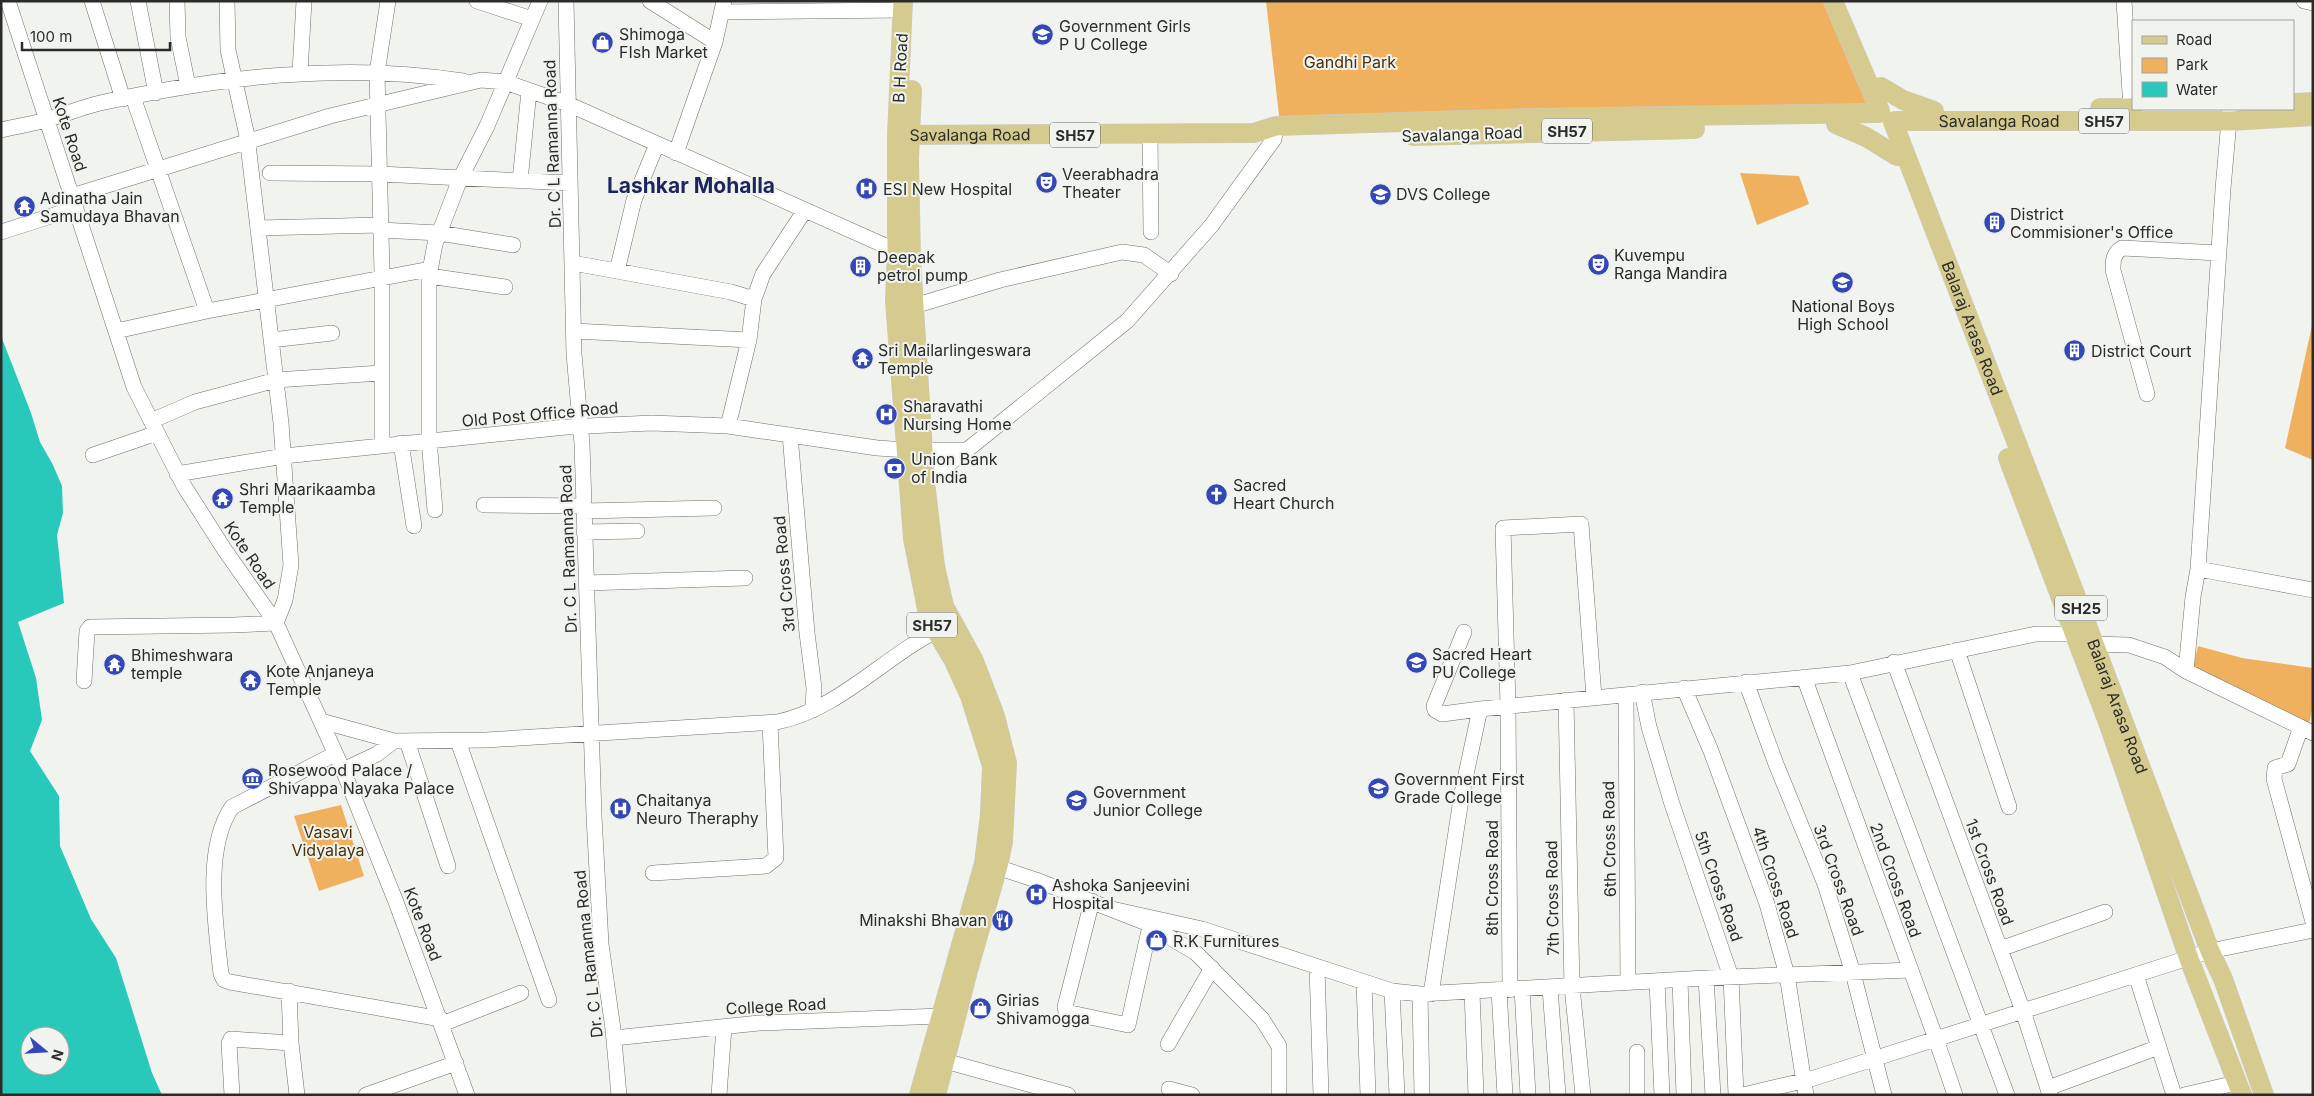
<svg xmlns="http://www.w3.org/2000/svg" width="2314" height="1096" viewBox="0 0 2314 1096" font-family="Inter,sans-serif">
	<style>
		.green { fill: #f0b15f }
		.water { fill: #28c9ba; fill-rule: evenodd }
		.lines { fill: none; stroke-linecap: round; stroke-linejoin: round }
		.minor-casing { stroke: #6e706b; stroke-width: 16 }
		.major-casing { stroke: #ccc; stroke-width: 20 }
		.minor { stroke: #fff; stroke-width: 15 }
		.major { stroke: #d6cb8e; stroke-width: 19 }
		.labels { text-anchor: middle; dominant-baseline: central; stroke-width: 4; stroke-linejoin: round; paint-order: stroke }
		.shield { fill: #f0f3ee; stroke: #666865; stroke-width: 1 }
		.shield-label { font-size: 15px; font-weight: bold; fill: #2b2c2a }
		.poi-label { font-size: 16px; fill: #2b2c2a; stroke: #f0f3ee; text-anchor: start }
		.park-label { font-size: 16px; fill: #4a300b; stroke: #f0f3ee }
		.street-label { font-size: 16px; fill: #2b2c2a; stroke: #f0f3ee }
		.district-label { font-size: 21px; font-weight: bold; fill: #1b265e; stroke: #f0f3ee }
	</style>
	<rect width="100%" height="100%" fill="#f0f3ee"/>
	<path class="green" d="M1266,1H1831L1875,114L1280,124Z
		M1740,173L1799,176L1809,204L1757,225Z
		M2313,321V460L2285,448Z
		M2198,646L2242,658L2313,668V707L2308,728L2193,667Z
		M341,805L364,876L319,891L294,816Z"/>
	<path class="water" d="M1,336L31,413L40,442L53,465L62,486L63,513L57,535L64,603L18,622L36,678L42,720L30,751L59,796L60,846L91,919L116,958L152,1073L162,1095H1ZM30,1036H60V1066H30Z"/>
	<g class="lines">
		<defs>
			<path id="minor" d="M8,1L134,387L184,486L224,549L276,623L343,770L396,902L467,1095
				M92,1L123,99
				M138,1L156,93
				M177,1L178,37L188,86
				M477,1L532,19
				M566,1L574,354L582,444L594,816L601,944L613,1029L619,1095
				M650,1L715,42
				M2124,1L2131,108
				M2304,1L2313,3
				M722,12L902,10
				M300,73L304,1
				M133,97L207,311
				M1,130C17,126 34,124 49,119C66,114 83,107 100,103C219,77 343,62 463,81
				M1150,134L1151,232
				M676,153L715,42L724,1
				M270,173L379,174L570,183
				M520,181L529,91
				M72,196L330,116L481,80L505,82L568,104L897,251
				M258,228L380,225
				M380,230L439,233L513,245
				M1,232L76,208
				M573,263L731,292L754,299
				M617,271L634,200L657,144
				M429,276L505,287
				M914,306L1000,280L1122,252L1144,255L1171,274
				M116,331L207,311L430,269
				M574,331L749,340
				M271,340L332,333
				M2147,394L2113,270C2113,260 2113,254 2122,248L2219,253
				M151,421L195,402L276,380L381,373
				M728,426L749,340L754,299L763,274L805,210
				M790,435L807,633L814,688L813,710
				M401,443L414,526
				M382,445V273L377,73L388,1
				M924,450H967L1127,321L1211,226L1274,139L1276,126
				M93,455L157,433
				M177,474L284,456L566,427L652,423L728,426L877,448L907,450
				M925,482L967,450
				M484,505L583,506
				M435,510L429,440V276L435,244L460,179L487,126L540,1
				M584,511L714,508
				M584,532L637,531
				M2198,569L2313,590
				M586,583L745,578
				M1464,632L1434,706L1435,710L1442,714L1480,709
				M1957,650L2009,807
				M1894,662L2023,1011L2050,1095
				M2186,671L2313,733
				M1850,673L2007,1095
				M1804,677L1936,1039L1955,1095
				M84,681L87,631L90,627L234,625L276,623L285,600L291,565L281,423L247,136L228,50L227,1
				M1746,682L1776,764L1825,884L1853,973L1884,1095
				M1684,688L1711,751L1767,904L1787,975L1806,1095
				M1642,692L1649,727L1672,804L1731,977L1736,1095
				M1626,696L1628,982
				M1566,700L1572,987L1583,1095
				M321,721L394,741L486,740L777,722C841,709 886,654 944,627
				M2301,727L2288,764L2275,768L2274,779L2313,922
				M407,741L448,866
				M458,741L549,1000
				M335,754L232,807C203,849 216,926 221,974L224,980L230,982L441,1019
				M343,770L377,754L394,741
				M988,864L1036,880L1144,922L1196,953L1262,1019L1279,1046V1095
				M653,873L766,866L776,858L770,723
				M1092,901L1065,1007L1066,1012L1128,1025L1150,926
				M1112,909L1202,929L1392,991L1420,994L1706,978L1911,970
				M2000,949L2105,912
				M1317,967L1321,1095
				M2136,975L2174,1095
				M1706,978L1713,1095
				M1680,980L1684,1095
				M1657,981L1662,1095
				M1364,983L1368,1095
				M1550,988L1558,1095
				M1522,989L1528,1095
				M1499,990L1505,1095
				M1510,990L1508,706L1503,528L1581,524L1594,697
				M289,991L291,1043L297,1095
				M1392,991L1397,1095
				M1472,992L1476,1095
				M1420,994L1422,1095
				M1431,994L1462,793L1480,709L1850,673L2036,634H2074L2094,644L2129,645L2165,657L2186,671L2193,597L2198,569L2223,189L2230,109
				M442,1024L521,993
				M614,1038L759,1023L940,1016
				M1168,1044L1212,968
				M1637,1052V1095
				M945,1061L1068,1095
				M2048,1088L2159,1047
				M1169,1089L1192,1095
				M232,1095L229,1043L231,1039L291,1043
				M366,1095L456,1063
				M719,1095L724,1027
				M1743,1095L1811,1079L2210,951L2313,930
				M2184,1095L2236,1083"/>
			<g id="major">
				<path d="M903,1L897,135V251L895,301L913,539L929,619L953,659L970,696L992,766L990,814L984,863L919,1095"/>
				<path d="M1833,1L1880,111"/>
				<path d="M1881,87L1903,100L1934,111"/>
				<path d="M912,90L909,159L911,259L925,482L935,566L944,606L974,661L995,716L1007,763L1003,842L998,866L969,967L936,1095"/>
				<path d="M2293,103L2313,102"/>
				<path d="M2100,108H2133"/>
				<path id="s1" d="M1895,121H2230L2313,116"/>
				<path id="s2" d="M1893,122L2082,612L2210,951L2223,979L2264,1095"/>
				<path d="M1836,124L1866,137L1897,156"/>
				<path id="s3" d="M898,135L1254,133L1276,126L1534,118L1879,113"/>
				<path d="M1413,136L1695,129"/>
				<path d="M2008,458L2109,725L2189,959L2242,1095"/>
			</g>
		</defs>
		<use href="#minor" class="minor-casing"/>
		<use href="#major" class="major-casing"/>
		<use href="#minor" class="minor"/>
		<use href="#major" class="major"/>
	</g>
	<defs>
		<symbol id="university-disc" viewBox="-11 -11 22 22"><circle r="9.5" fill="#3447b9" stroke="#f0f3ee"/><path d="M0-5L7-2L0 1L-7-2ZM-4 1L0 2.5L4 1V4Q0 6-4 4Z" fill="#fff"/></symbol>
		<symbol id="shop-disc" viewBox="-11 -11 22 22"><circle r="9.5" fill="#3447b9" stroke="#f0f3ee"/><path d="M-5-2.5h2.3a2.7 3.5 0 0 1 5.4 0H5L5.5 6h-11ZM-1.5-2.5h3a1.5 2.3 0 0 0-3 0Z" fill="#fff"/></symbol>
		<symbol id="theatre-disc" viewBox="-11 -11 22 22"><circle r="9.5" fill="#3447b9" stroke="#f0f3ee"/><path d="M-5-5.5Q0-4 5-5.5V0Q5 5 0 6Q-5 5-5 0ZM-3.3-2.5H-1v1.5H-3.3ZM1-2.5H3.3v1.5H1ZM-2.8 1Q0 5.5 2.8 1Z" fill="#fff"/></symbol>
		<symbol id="hospital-disc" viewBox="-11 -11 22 22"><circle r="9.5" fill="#3447b9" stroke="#f0f3ee"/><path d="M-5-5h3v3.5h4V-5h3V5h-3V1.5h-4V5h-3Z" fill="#fff"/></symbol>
		<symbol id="temple-disc" viewBox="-11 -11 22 22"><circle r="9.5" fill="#3447b9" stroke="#f0f3ee"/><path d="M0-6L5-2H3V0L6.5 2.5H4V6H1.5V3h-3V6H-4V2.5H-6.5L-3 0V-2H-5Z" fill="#fff"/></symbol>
		<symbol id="building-disc" viewBox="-11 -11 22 22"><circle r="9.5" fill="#3447b9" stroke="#f0f3ee"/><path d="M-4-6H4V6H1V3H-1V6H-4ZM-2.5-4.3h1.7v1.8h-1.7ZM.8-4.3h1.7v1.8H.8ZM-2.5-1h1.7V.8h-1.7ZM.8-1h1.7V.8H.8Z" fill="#fff"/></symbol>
		<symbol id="school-disc" viewBox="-11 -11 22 22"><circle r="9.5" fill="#3447b9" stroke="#f0f3ee"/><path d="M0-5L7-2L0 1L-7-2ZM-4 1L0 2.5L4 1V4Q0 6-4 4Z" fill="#fff"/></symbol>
		<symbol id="bank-disc" viewBox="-11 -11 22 22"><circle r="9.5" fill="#3447b9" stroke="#f0f3ee"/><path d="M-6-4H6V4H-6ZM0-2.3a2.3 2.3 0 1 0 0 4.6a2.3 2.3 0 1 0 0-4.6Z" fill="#fff"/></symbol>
		<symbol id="church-disc" viewBox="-11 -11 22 22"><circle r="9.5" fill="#3447b9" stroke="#f0f3ee"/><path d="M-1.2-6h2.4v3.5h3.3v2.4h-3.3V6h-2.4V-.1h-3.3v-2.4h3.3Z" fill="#fff"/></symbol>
		<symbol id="museum-disc" viewBox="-11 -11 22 22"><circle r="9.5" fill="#3447b9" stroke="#f0f3ee"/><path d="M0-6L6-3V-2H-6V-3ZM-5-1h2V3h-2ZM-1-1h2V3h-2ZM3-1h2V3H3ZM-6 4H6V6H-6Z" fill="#fff"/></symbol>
		<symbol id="restaurant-disc" viewBox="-11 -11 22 22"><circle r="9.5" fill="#3447b9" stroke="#f0f3ee"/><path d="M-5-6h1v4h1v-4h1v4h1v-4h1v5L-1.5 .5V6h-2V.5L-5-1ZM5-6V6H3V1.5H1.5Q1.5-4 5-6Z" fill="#fff"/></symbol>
	</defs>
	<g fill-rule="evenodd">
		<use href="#university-disc" x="1030" y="22" width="25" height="25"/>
		<use href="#shop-disc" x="590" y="30" width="25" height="25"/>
		<use href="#theatre-disc" x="1034" y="170" width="25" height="25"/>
		<use href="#hospital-disc" x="854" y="176" width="25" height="25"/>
		<use href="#university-disc" x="1368" y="182" width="25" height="25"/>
		<use href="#temple-disc" x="12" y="194" width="25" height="25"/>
		<use href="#building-disc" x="1982" y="210" width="25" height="25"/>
		<use href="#theatre-disc" x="1586" y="252" width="25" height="25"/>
		<use href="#building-disc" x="848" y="254" width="25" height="25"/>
		<use href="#school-disc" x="1830" y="270" width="25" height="25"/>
		<use href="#building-disc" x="2062" y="338" width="25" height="25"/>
		<use href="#temple-disc" x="850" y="346" width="25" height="25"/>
		<use href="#hospital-disc" x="874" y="402" width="25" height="25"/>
		<use href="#bank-disc" x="882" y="456" width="25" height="25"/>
		<use href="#church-disc" x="1204" y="482" width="25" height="25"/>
		<use href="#temple-disc" x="210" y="486" width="25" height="25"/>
		<use href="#university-disc" x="1404" y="650" width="25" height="25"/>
		<use href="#temple-disc" x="102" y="652" width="25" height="25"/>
		<use href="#temple-disc" x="238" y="668" width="25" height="25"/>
		<use href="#museum-disc" x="240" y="766" width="25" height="25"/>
		<use href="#university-disc" x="1366" y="776" width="25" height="25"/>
		<use href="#university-disc" x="1064" y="788" width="25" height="25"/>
		<use href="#hospital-disc" x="608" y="796" width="25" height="25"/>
		<use href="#hospital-disc" x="1024" y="882" width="25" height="25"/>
		<use href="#restaurant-disc" x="990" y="908" width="25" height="25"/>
		<use href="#shop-disc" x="1144" y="928" width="25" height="25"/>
		<use href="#shop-disc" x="968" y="996" width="25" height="25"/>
	</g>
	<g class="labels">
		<g class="shield">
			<rect x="2079" y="108.5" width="50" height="25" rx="4"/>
			<rect x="1542" y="118.5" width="50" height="25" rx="4"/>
			<rect x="1050" y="122.5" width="50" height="25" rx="4"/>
			<rect x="2055" y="595.5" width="52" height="25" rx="4"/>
			<rect x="907" y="612.5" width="50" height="25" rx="4"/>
		</g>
		<g class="shield-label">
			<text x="2104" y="121">SH57</text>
			<text x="1567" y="131">SH57</text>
			<text x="1075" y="135">SH57</text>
			<text x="2081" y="608">SH25</text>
			<text x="932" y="625">SH57</text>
		</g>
		<g class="poi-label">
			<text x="1059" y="26">Government Girls<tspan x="1059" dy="18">P U College</tspan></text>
			<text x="619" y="34">Shimoga<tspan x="619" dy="18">FIsh Market</tspan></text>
			<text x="1062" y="174">Veerabhadra<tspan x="1062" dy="18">Theater</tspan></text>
			<text x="883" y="189">ESI New Hospital</text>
			<text x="1396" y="194">DVS College</text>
			<text x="40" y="198">Adinatha Jain<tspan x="40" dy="18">Samudaya Bhavan</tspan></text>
			<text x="2010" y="214">District<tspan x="2010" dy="18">Commisioner's Office</tspan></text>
			<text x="1614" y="255">Kuvempu<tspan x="1614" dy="18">Ranga Mandira</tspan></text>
			<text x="877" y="257">Deepak<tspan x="877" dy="18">petrol pump</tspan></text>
			<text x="1843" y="306" text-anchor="middle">National Boys<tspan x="1843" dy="18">High School</tspan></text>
			<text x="878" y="350">Sri Mailarlingeswara<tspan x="878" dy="18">Temple</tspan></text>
			<text x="2091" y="351">District Court</text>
			<text x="903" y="406">Sharavathi<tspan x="903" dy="18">Nursing Home</tspan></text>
			<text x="911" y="459">Union Bank<tspan x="911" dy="18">of India</tspan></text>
			<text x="1233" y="485">Sacred<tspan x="1233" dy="18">Heart Church</tspan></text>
			<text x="239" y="489">Shri Maarikaamba<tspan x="239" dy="18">Temple</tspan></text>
			<text x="1432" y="654">Sacred Heart<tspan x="1432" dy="18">PU College</tspan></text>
			<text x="131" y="655">Bhimeshwara<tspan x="131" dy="18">temple</tspan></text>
			<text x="266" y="671">Kote Anjaneya<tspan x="266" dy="18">Temple</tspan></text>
			<text x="268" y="770">Rosewood Palace /<tspan x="268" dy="18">Shivappa Nayaka Palace</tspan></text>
			<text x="1394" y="779">Government First<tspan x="1394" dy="18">Grade College</tspan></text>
			<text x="1093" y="792">Government<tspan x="1093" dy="18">Junior College</tspan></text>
			<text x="636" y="800">Chaitanya<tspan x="636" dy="18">Neuro Theraphy</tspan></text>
			<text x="1052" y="885">Ashoka Sanjeevini<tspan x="1052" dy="18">Hospital</tspan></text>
			<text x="987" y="920" text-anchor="end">Minakshi Bhavan</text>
			<text x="1173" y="941">R.K Furnitures</text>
			<text x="996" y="1000">Girias<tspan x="996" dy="18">Shivamogga</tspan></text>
		</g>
		<g class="park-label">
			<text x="1350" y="62">Gandhi Park</text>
			<text x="328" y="832">Vasavi<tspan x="328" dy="18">Vidyalaya</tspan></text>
		</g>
		<g class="street-label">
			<text transform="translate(900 68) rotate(-87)">B H Road</text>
			<text stroke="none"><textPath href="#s1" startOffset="104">Savalanga Road</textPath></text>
			<text transform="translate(70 134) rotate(72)">Kote Road</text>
			<text transform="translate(1462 134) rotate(-2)">Savalanga Road</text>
			<text stroke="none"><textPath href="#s3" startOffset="72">Savalanga Road</textPath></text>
			<text transform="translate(552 144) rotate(-92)">Dr. C L Ramanna Road</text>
			<text stroke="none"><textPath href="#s2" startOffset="221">Balaraj Arasa Road</textPath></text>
			<text transform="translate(540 414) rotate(-5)">Old Post Office Road</text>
			<text transform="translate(568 549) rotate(-92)">Dr. C L Ramanna Road</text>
			<text transform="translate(250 555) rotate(56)">Kote Road</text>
			<text transform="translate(784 574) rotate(-95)">3rd Cross Road</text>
			<text stroke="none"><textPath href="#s2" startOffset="626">Balaraj Arasa Road</textPath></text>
			<text transform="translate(1609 839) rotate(-91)">6th Cross Road</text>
			<text transform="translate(1990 872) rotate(70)">1st Cross Road</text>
			<text transform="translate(1492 878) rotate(-90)">8th Cross Road</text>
			<text transform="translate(1839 880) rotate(70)">3rd Cross Road</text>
			<text transform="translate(1896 880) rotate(70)">2nd Cross Road</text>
			<text transform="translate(1776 882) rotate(72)">4th Cross Road</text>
			<text transform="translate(1719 886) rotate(71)">5th Cross Road</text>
			<text transform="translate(1552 898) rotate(-91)">7th Cross Road</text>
			<text transform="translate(423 924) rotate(69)">Kote Road</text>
			<text transform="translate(588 954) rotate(-96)">Dr. C L Ramanna Road</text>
			<text transform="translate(776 1006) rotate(-3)">College Road</text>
		</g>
		<g class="district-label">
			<text x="691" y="185">Lashkar Mohalla</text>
		</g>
	</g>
	<rect width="2314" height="1096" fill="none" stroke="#2b2c2a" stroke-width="5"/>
	<rect x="2132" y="20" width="162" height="90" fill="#f0f3ee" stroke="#a1a3a0"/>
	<rect x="2142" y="36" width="25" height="8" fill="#d6cb8e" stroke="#a1a3a0"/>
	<text x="2176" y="45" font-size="15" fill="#2b2c2a">Road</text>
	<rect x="2142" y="58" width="25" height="15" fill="#f0b15f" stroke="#a1a3a0"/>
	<text x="2176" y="70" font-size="15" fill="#2b2c2a">Park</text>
	<rect x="2142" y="82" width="25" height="15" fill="#28c9ba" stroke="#a1a3a0"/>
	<text x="2176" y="95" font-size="15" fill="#2b2c2a">Water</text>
	<g transform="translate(45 1051) rotate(108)"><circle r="24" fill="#f0f3ee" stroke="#a1a3a0"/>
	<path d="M0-4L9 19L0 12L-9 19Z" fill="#3447b9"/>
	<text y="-8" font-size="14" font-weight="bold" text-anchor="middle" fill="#2b2c2a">N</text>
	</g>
	<path d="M22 42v8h148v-8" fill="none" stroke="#2b2c2a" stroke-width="2.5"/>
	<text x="30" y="42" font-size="15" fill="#2b2c2a" stroke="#f0f3ee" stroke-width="4" paint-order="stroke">100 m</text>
</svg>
